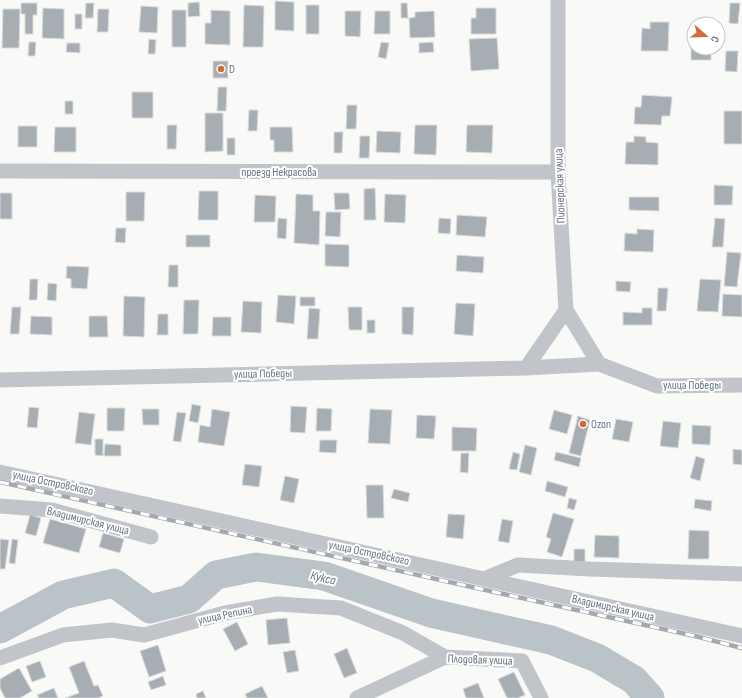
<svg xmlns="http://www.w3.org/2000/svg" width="742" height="698" viewBox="0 0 742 698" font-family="'Sofia Sans Condensed',sans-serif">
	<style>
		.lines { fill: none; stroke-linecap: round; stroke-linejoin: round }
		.river { stroke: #bac3c8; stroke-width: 29 }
		.building { fill: #a6aeb4; stroke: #dbdbda }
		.minor { stroke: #c1c5c9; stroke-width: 15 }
		.rail-casing { stroke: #a3a9af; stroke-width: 4.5 }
		.rail { stroke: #fff; stroke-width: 3; stroke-dasharray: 9; stroke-linecap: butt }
		.poi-dot { fill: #d4683e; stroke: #fff; stroke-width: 1.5 }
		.labels { text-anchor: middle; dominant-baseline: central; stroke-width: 4; stroke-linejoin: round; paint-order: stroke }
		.poi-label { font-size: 12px; fill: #667480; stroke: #fff; text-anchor: start }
		.street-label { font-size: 12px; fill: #667480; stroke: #fff }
		.water-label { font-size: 13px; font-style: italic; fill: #677880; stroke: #fff }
	</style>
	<rect width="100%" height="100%" fill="#f9f9f8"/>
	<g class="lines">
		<path class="river" d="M0,629L63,595L114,583L150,609L189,599L216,575L256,567L324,576L431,613L551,640L597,658L634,680L650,698"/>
	</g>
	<path class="building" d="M275,1L294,2V31L275,30Z
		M199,2L200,16L188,17V3Z
		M21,3H37V15H33V34H25V14H21Z
		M86,3H94L93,18H85Z
		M401,3H407L408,18H401Z
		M730,3H740L738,24L729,23Z
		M244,5L264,6L263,47H243Z
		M306,5H319V34H306Z
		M141,6L158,7L157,33L139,32Z
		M43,8L64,9V39L42,38Z
		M476,8H496V34H471V18H476Z
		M3,9H20L19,48H2Z
		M98,9H109L108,32H97Z
		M172,10H186V47H172Z
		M211,10L230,11V45L205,44V23H211Z
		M345,11H361L360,37L345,36Z
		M375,11H390V34H374Z
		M434,11L435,37L410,38L409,18L415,17V12Z
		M75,14H82V29H75Z
		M650,22H669L668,51H641L642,28L650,29Z
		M497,38L499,69L471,71L469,39Z
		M149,39L156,40L155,54H148Z
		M691,40H694V48H716V51H711V60H691Z
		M29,42H36L35,56H28Z
		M381,42L389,43L386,59L378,57Z
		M433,42L434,52L419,53V43Z
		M67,43H80V53L66,52Z
		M726,51H738L737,72L725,71Z
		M213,61H228V78H213Z
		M218,87H227L226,111H217Z
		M132,92H153V118H132Z
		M642,95L672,97L670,116H662L661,125L634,124L635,107H641Z
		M65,101H73V114H65Z
		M347,105H357L356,129H346Z
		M249,110H258L257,131H248Z
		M724,111H742V144H724Z
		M205,113H223V151L205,152Z
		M167,125H177L176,149H167Z
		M415,125H437L436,155L414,154Z
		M467,125H493L492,153L466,152Z
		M18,126H37V147H18Z
		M55,127H76V152H54Z
		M270,127H292L293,152H274V140H270Z
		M377,131L401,132L400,153L376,152Z
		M334,132H343L342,153H334Z
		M360,136H370L369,158H359Z
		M634,136L646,137V142L658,143V165L625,164L626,142H634Z
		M227,138H235V155H227Z
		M714,185L733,186L732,205H714Z
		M375,188L376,220H364V189Z
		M199,191H218V220H198Z
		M126,192H145L144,221H126Z
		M0,193H12V219H0Z
		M334,193H349L350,209L335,210Z
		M296,194L313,195V211H320L319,245L294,243Z
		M385,194L406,195L405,223L384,222Z
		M255,195L276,196L275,222H254Z
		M629,197H659V211L629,210Z
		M326,212H341L340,237L325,236Z
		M457,215L487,217L485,237L456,235Z
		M278,218L287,219L286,239L277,238Z
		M439,218L451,219L450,234L438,233Z
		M715,218L725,219L723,247H712Z
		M116,228H126L125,243L115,242Z
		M637,229L654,230L653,252L624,251L625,233L637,234Z
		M186,235H210V247H186Z
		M325,244L349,245V267L325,266Z
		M727,252L741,253L737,287L724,286Z
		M457,255L484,257L483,273L456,271Z
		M169,265H178V287H168Z
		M67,266L89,267L87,289L71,288V279L66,278Z
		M30,279H38L37,300H29Z
		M700,279L721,280L718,312L697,311Z
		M616,281L631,282L630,292L616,291Z
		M48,283L57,284L56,301L47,300Z
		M658,288H668L666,311H657Z
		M723,294L742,295V317L722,316Z
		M278,295L296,296L294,324L276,322Z
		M124,296L145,297L144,337L123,336Z
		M300,297H315V306H300Z
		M184,300H199L198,334H183Z
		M243,301L262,302L261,333L241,332Z
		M456,303L475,304L473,336L454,334Z
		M12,307H21L19,334H10Z
		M348,307H362V330H349Z
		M402,307H414L413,335L402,334Z
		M309,308L320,309L318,339H307Z
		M642,308H652V325H623V312L642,313Z
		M158,314H168V335H157Z
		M31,316L52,317V335L30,334Z
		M89,316H107L108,337H89Z
		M213,317H231V336H212Z
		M367,320H375V333H367Z
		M192,404L201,406L198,423L189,421Z
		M291,406L307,407L305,433L290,432Z
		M29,407L39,408L37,428L27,427Z
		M107,408H125L124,431H107Z
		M317,408L332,409L331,431H316Z
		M142,409H159V425H143Z
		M212,409L230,412L224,446L198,442L200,425L210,427Z
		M370,409L392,410L390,444L368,443Z
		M554,410L572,415L567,434L549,429Z
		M79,412L95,414L91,445L75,443Z
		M177,412L186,413L181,442L173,441Z
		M417,415L436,416L434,439L416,438Z
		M578,416L590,420L581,456L569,453Z
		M616,419L633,422L629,442L612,439Z
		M663,421L681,423L678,448L660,446Z
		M692,425L711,426L710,445L692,444Z
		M452,427L477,428L476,451H452Z
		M95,439H103V456L95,455Z
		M320,440H337L336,453L319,452Z
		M105,444L121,445V456H104Z
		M525,445L537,448L531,475L519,472Z
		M733,449L742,450V465L733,464Z
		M513,452L520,454L517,470L509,469Z
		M556,452L581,458L579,467L554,460Z
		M461,453H469L468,473L460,472Z
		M696,456L705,459L700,481L690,478Z
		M245,464L262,466L259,487L242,485Z
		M285,476L299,479L294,503L280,500Z
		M547,481L568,487L565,497L545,491Z
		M366,485H383L384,518H367Z
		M394,489L410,493L408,502L391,498Z
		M569,498L577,500L574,510L567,508Z
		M695,499L712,501L711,511L694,508Z
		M553,513L574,519L562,557L547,552L551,539L546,537Z
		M448,514L465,515L463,539L446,537Z
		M30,515L41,518L36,536L25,533Z
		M50,519L86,529L79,553L43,543Z
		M502,519L513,521L509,543L498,541Z
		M689,530L709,531V559H688Z
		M103,533L124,539L120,553L99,547Z
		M595,535L619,536V558L594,557Z
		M0,539L9,540L5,569H0Z
		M12,539L18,540L15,564L9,563Z
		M574,549H585V564H574Z
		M287,618L290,643L268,645L266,620Z
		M237,622L248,644L235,651L223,629Z
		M158,645L166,671L149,677L140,651Z
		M347,648L357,673L344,678L334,654Z
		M295,650L299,671L287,673L283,652Z
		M40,661L46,677L32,682L26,666Z
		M84,661L94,686L98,685L103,696L98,698H65L79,693L69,667Z
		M19,668L32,691L20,698H5L0,688V679Z
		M514,672L525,695L518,698H507L498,679Z
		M163,676L166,685L151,690L148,682Z
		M478,683L484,698H466L463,689Z
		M262,686L268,698H247L245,694Z
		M54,688L58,698H39L37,695Z
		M203,691L206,698H197L196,694Z"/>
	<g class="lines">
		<path class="minor" d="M558,0V172L566,310L599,364
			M0,171L558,172
			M526,368L566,310
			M0,380L526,368L599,364L657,386L742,385
			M0,472L484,579L518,565L590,569L742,574
			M0,506L52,510L151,537
			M484,579L742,636
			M0,658L63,635L112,630L144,635L225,613L277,604L341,608L403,633L445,657
			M357,698L445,657L522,661L541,698"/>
		<defs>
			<path id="rail" d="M0,482L508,595L695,636L742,648"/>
		</defs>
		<use href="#rail" class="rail-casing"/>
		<use href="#rail" class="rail"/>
	</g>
	<g class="poi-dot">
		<circle cx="221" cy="69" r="4"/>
		<circle cx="583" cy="424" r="4"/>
	</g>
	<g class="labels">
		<g class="poi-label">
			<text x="229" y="69">D</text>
			<text x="591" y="424">Ozon</text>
		</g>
		<g class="street-label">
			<text x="279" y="172">проезд Некрасова</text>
			<text transform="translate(560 186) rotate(-92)">Пионерская улица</text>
			<text transform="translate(263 374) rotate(-1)">улица Победы</text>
			<text x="692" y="385">улица Победы</text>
			<text transform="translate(53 483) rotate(12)">улица Островского</text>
			<text transform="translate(88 521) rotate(14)">Владимирская улица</text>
			<text transform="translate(369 553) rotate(12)">улица Островского</text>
			<text transform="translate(613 608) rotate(13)">Владимирская улица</text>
			<text transform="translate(225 615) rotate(-12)">улица Репина</text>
			<text transform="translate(480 660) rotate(2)">Плодовая улица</text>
		</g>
		<g class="water-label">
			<text transform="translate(323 578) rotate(13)">Кукса</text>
		</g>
	</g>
	<g transform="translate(706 36) rotate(110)"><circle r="19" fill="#ffffff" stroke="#c2c7cc"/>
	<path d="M0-3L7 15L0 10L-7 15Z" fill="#d4683e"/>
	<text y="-6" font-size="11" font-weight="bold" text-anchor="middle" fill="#667480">С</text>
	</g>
</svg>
